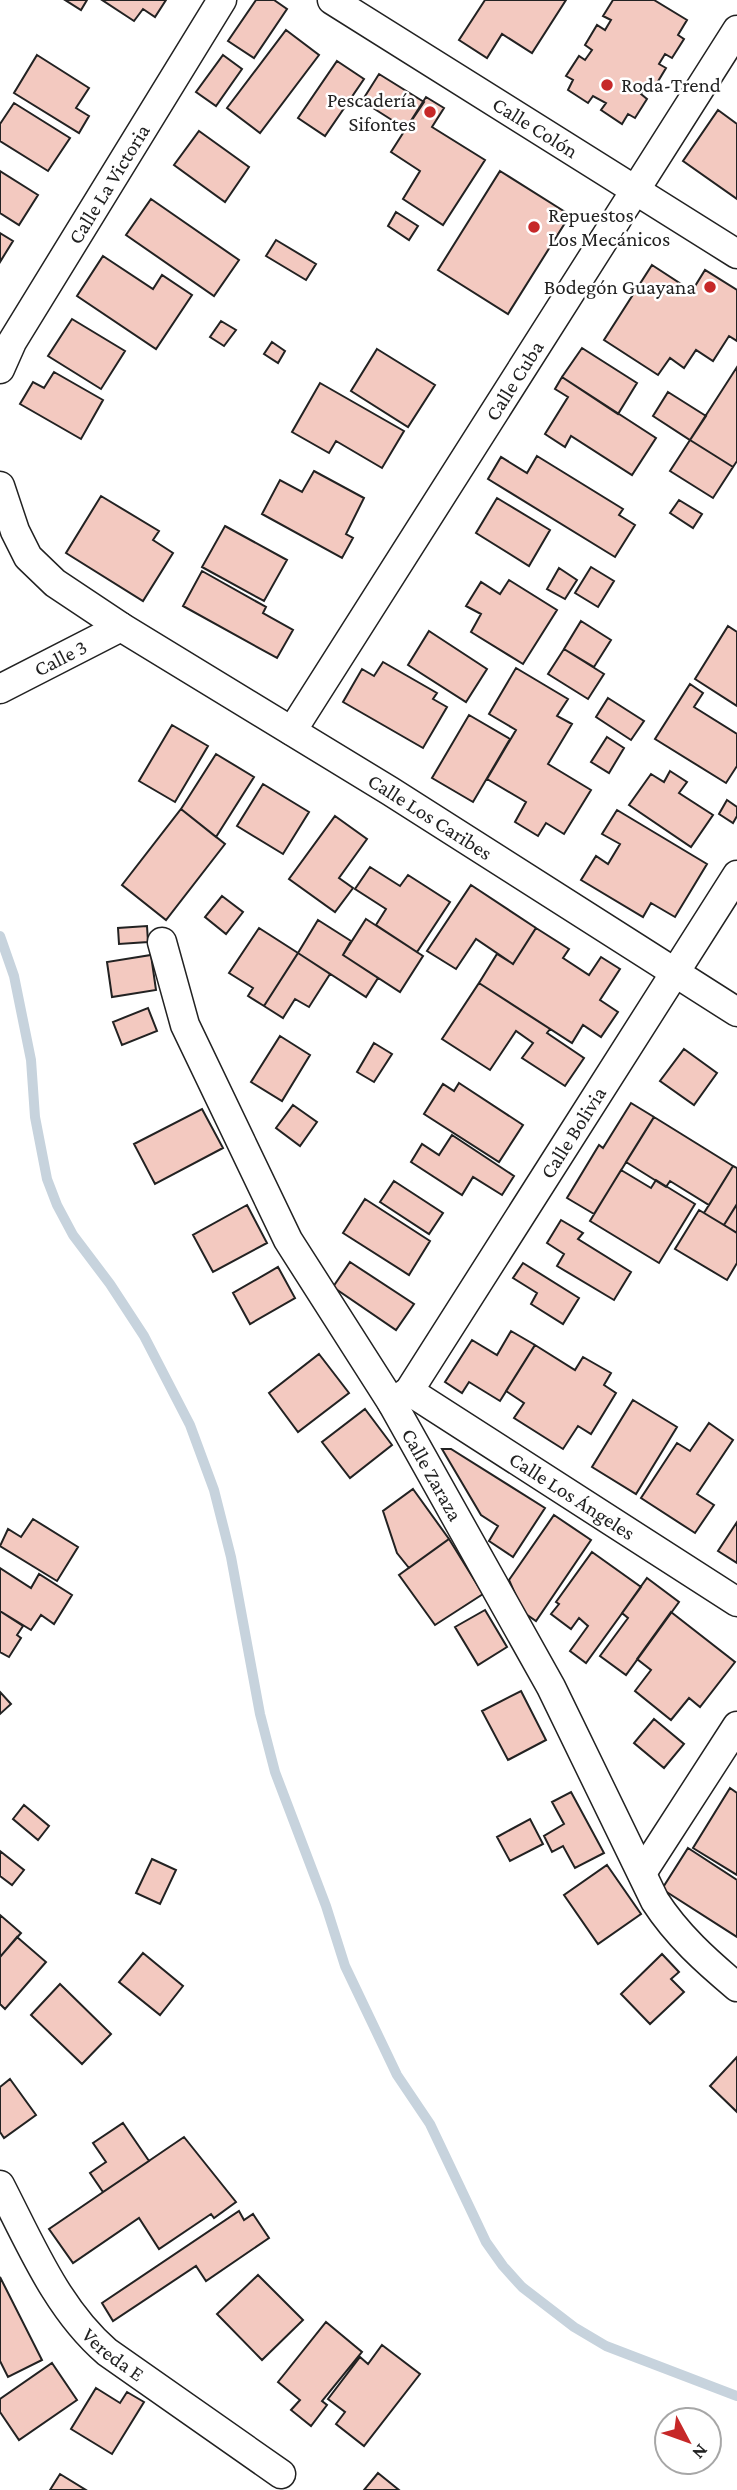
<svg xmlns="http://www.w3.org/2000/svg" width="737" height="2490" viewBox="0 0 737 2490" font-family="'Crimson Pro',serif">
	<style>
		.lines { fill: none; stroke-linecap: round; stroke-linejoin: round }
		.stream { stroke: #c7d3dd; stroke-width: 10 }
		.building { fill: #f3c9c0; stroke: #222; stroke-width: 2 }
		.minor-casing { stroke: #222; stroke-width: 31 }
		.minor { stroke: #fff; stroke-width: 28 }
		.poi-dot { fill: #c62828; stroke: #fff; stroke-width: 2.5 }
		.labels { text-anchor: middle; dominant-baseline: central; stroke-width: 5; stroke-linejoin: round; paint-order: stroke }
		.poi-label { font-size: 21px; fill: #222; stroke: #fff; text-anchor: start }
		.street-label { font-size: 21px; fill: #222; stroke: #fff }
	</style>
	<rect width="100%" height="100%" fill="#fff"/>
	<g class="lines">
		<path class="stream" d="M0,936L14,976L31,1060L35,1117L47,1179L57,1205L73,1235L110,1284L144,1336L190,1425L214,1490L231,1557L260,1714L275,1772L326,1906L345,1966L397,2075L430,2124L486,2242L503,2266L522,2287L574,2327L606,2346L737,2396"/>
	</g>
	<path class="building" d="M65,0H87L81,10Z
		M102,0H166L155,17L143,9L134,21Z
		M256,0H274L287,9L254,58L228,41Z
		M485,0H566L532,53L502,34L487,58L459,40Z
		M613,0H654L687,20L678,35L684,39L672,58L665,54L659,64L666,68L654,88L647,83L641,94L647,99L635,118L628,114L622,124L601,110L606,103L593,96L588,103L568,90L573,80L566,76L579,56L585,60L592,50L585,45L597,25L605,30L611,20L603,16Z
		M286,30L319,55L260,133L227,108Z
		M37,55L89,88L76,108L89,116L79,133L14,93Z
		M223,55L242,69L216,106L196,92Z
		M337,61L364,79L325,136L298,118Z
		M379,74L424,102L406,129L362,101Z
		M426,97L444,108L432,127L485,160L443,225L403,199L420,171L391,152Z
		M14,103L70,138L48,171L0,141V124Z
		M718,110L737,124V199L683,161Z
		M199,131L249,167L225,202L174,165Z
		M0,171L38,195L19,225L0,213Z
		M500,171L570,215L508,314L438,270Z
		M151,199L239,260L214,296L126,235Z
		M396,212L418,226L409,240L388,226Z
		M0,233L13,241L0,262Z
		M276,240L316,264L306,280L266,256Z
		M103,256L153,289L162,275L192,295L156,349L77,296Z
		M652,265L692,291L705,270L737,290V341L729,336L713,361L696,350L684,368L670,358L658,375L604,340Z
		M72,319L125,351L101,389L48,356Z
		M221,321L236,330L224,346L210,337Z
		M272,342L285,351L278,363L264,354Z
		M582,348L637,383L618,414L562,377Z
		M377,349L435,385L408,427L351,391Z
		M737,367V461L733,467L690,440Z
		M54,372L103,400L81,439L20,404L33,382L44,388Z
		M562,377L656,438L632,475L571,436L565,447L545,434L568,397L555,389Z
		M320,383L404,431L382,468L336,441L329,453L292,432Z
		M668,392L706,416L690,440L653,416Z
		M690,440L733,467L713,498L670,471Z
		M537,456L623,509L619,515L635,525L615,557L488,479L501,457L527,473Z
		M314,471L364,498L346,534L353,538L342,558L262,514L280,480L302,492Z
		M101,496L159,531L153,540L173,553L143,601L66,553Z
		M497,498L550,530L529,566L476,533Z
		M679,500L702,514L693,528L670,513Z
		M225,526L287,560L264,601L202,567Z
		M591,567L614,581L598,607L575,593Z
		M559,568L577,580L565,599L547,589Z
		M202,571L266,607L263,613L293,630L277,658L183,606Z
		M509,580L557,610L523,664L471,632L481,614L466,606L481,582L500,594Z
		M581,621L611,640L594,667L564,649Z
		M728,626L737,632V706L695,679Z
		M429,631L487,669L466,702L408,665Z
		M564,649L604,674L588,699L548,674Z
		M383,662L437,693L433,699L447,707L423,748L343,702L362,669L374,676Z
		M516,668L568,699L557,716L572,724L548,764L591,790L564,834L546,823L538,836L515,822L526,802L487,779L516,730L489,714Z
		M690,684L703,693L694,707L737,734V766L726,783L655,739Z
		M608,698L644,721L631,740L596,717Z
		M469,715L510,739L473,802L432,778Z
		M172,725L208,746L175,802L139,781Z
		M607,737L624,748L609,773L591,762Z
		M216,754L254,777L216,837L181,809Z
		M670,771L687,782L679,793L713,815L691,847L629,805L651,774L664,782Z
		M263,784L309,812L283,854L237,826Z
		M727,800L737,807V816L733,823L719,814Z
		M181,809L225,844L166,920L122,885Z
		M617,810L707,864L675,917L651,903L643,917L581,880L596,856L608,864L620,844L602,834Z
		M335,816L367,839L339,878L353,888L335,912L289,879Z
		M370,867L400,886L408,875L450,902L417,952L376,925L386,909L355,889Z
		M471,885L536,928L513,964L476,939L456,969L427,951Z
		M222,896L243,912L226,934L205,917Z
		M366,919L423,956L400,992L343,955Z
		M318,920L351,941L343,955L378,978L366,997L298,953Z
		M147,926L148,942L119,944L118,928Z
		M259,928L298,953L264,1006L248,996L253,988L229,973Z
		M536,928L569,949L563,958L589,975L601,957L620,969L600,1000L618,1012L601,1037L583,1025L572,1043L479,983L497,954L513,964Z
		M298,953L330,974L309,1007L295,999L283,1018L264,1006Z
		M151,955L156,990L112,997L107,962Z
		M479,983L550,1029L547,1033L584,1058L565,1086L522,1058L533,1043L516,1031L490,1070L442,1039Z
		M148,1008L157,1031L122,1045L113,1022Z
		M280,1036L310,1055L282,1101L251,1082Z
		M374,1043L392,1054L374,1082L357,1072Z
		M684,1049L717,1073L694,1105L660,1081Z
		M459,1083L523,1125L499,1162L424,1114L443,1084L454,1091Z
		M631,1103L654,1117L594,1214L567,1198L599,1145L603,1148Z
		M293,1105L317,1122L300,1146L276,1128Z
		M202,1109L223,1148L155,1184L134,1144Z
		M654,1117L733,1166L709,1205L670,1181L666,1187L626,1162Z
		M452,1135L514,1176L502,1195L473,1177L462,1195L411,1162L422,1144L439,1155Z
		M733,1166L737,1168V1204L724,1225L704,1213Z
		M621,1170L651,1188L656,1180L695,1204L659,1263L590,1221Z
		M394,1181L443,1213L429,1234L380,1202Z
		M365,1199L430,1241L409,1275L343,1233Z
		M737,1204V1233L724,1225Z
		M247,1205L267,1243L213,1272L193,1235Z
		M699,1210L737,1233V1263L727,1280L675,1249Z
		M561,1220L583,1233L578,1239L631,1272L614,1300L557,1266L564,1254L547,1243Z
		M350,1262L414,1304L396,1330L333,1287Z
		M523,1263L579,1298L563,1324L531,1304L537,1293L513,1278Z
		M278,1267L295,1298L250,1324L233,1293Z
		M511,1331L535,1345L500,1401L469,1382L462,1393L445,1382L472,1340L497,1355Z
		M535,1345L575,1370L583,1357L611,1373L604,1385L616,1393L591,1434L578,1426L563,1449L514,1418L524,1403L506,1391Z
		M319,1354L349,1393L298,1432L269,1393Z
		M633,1400L677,1427L636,1494L592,1467Z
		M365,1409L392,1445L350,1478L322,1442Z
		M709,1423L733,1440L697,1494L714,1505L695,1533L641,1498L677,1443L690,1451Z
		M442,1449H451L545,1508L513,1557L489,1541L498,1526L481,1515Z
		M413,1489L449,1539L409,1568L397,1553L383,1511Z
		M554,1515L591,1540L536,1621L523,1612L509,1580Z
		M33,1519L78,1547L57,1581L0,1546L8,1529L21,1537Z
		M737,1522V1563L718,1551Z
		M449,1539L483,1594L435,1625L399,1575Z
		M592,1552L641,1587L586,1663L570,1651L588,1626L579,1618L571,1629L551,1614L559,1604L556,1602Z
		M0,1568L31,1588L39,1574L72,1595L54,1624L41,1615L31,1630L0,1611Z
		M647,1578L679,1602L626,1675L600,1656L628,1618L622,1613Z
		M485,1610L507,1647L478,1665L455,1627Z
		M0,1611L23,1626L17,1635L21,1638L9,1657L0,1652Z
		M671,1612L735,1662L700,1707L689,1698L671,1720L635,1691L651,1670L637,1659Z
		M521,1691L546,1740L508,1760L482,1711Z
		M0,1692L11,1704L0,1714Z
		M654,1719L684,1744L664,1768L634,1743Z
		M730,1788L737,1793V1875L693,1848Z
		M571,1792L604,1853L575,1868L563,1846L552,1852L544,1836L564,1824L552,1802Z
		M24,1805L49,1826L38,1840L13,1819Z
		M530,1819L543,1844L510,1861L497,1837Z
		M688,1848L737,1880V1937L662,1889Z
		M0,1851L24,1870L12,1885L0,1876Z
		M152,1859L176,1870L160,1904L136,1893Z
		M607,1865L641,1914L598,1944L564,1895Z
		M0,1915L21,1933L0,1957Z
		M17,1937L46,1962L5,2009L0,2004V1957Z
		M143,1953L183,1986L160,2015L119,1982Z
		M662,1954L679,1972L671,1979L684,1992L650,2024L621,1994Z
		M60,1984L111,2034L82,2064L31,2015Z
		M737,2057V2112L710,2086Z
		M10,2079L36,2115L4,2138L0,2132V2087Z
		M123,2123L149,2161L103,2192L90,2173L106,2162L93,2143Z
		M184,2137L236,2202L214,2218L211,2214L159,2249L139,2218L73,2263L49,2229Z
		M239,2211L244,2220L253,2214L269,2238L206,2281L196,2266L113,2321L102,2303Z
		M258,2275L303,2320L262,2360L217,2314Z
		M0,2277L42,2360L8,2377L0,2361Z
		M326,2322L362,2352L322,2401L327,2405L311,2426L291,2410L300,2400L278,2382Z
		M382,2345L420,2374L364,2446L336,2424L345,2412L328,2399L360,2357L368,2364Z
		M52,2363L77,2400L19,2440L0,2412V2399Z
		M96,2388L120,2403L127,2392L144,2402L112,2454L71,2429Z
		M378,2473L399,2490H364Z
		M60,2474L86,2490H50Z"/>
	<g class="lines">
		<defs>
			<g id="minor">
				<path id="s1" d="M332,0L737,254"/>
				<path id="s2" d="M0,369L12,342L222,0"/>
				<path id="s3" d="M0,486L15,531L28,557L55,583L121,627L390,791L737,1012"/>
				<path id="s4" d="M0,689L121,627"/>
				<path id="s5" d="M292,731L737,30"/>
				<path id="s6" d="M162,942L185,1025L288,1240L392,1403L551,1687L655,1901C677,1935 706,1961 737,1987"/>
				<path id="s7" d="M409,1391L737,1602"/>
				<path id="s8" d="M392,1403L409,1391L737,875"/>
				<path d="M642,1873L737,1726"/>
				<path id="s9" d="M0,2185C30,2243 57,2309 107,2352L281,2474"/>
			</g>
		</defs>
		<use href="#minor" class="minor-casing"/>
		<use href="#minor" class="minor"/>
	</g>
	<g class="poi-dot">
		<circle cx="607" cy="85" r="7"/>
		<circle cx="430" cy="112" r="7"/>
		<circle cx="534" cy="227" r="7"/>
		<circle cx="710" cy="287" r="7"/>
	</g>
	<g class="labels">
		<g class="poi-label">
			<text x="621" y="85">Roda-Trend</text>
			<text x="416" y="100" text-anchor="end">Pescadería<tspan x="416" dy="24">Sifontes</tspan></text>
			<text x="548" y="215">Repuestos<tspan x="548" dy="24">Los Mecánicos</tspan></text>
			<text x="696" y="287" text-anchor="end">Bodegón Guayana</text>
		</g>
		<g class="street-label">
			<text stroke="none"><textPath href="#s1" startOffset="240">Calle Colón</textPath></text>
			<text stroke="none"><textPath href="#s2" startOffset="215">Calle La Victoria</textPath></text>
			<text stroke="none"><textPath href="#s5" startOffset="415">Calle Cuba</textPath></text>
			<text stroke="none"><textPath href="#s4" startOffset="68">Calle 3</textPath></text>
			<text stroke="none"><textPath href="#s3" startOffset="556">Calle Los Caribes</textPath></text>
			<text stroke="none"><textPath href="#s8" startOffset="327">Calle Bolivia</textPath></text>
			<text stroke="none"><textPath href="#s6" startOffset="600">Calle Zaraza</textPath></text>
			<text stroke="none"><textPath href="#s7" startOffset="194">Calle Los Ángeles</textPath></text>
			<text stroke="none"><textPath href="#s9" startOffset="206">Vereda E</textPath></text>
		</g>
	</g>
	<g transform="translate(688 2441) rotate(131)"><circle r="33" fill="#ffffff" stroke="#a7a7a7" stroke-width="2"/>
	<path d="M0-5L12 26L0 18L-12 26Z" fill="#c62828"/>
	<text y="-10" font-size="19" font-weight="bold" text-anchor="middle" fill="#222222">N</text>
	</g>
</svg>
